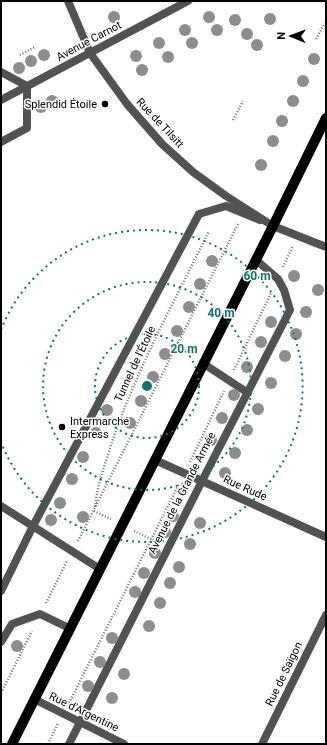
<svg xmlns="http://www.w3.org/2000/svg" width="327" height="745" viewBox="0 0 327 745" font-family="Roboto,sans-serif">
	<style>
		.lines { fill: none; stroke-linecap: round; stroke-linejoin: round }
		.path { stroke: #747474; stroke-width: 2.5; stroke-dasharray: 1 2; stroke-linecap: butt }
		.lane { stroke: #525252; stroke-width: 8 }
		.street { stroke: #525252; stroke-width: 8 }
		.primary { stroke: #000; stroke-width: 10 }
		.tree { fill: #8d8d8d }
		.ring { fill: none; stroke: #0f766e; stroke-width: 2; stroke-dasharray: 2 4 }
		.poi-dot { fill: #000; stroke: #fff; stroke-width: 1.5 }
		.labels { text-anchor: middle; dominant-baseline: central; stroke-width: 3; stroke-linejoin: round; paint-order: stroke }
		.street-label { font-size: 11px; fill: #000; stroke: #fff }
		.poi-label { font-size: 11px; fill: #000; stroke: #fff; text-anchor: end }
		.centre { fill: #0f766e; stroke: #fff; stroke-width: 2 }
		.ring-label { font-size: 12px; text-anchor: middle; font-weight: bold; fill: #0f766e; stroke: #fff; stroke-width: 3; stroke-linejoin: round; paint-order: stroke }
	</style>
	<rect width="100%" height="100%" fill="#fff"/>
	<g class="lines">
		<path class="path" d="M316,39L325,23
			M20,55L35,47
			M233,120L243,101
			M283,267L293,246
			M234,370L271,293
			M190,462L224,391
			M95,507C97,486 104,468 110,448C135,372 174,302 209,231
			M94,511L111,519
			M134,531L151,539
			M78,541L238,224
			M46,603L67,561
			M1,693L32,631
			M69,703L179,484
			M48,744L58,723"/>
		<path class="lane" d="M1,72L27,86V128L1,142
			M204,364L248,393
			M1,591L33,526L199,214L226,206L260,220
			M1,642L12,624L40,614L71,629
			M69,744L202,481L290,310L284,290L278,279L256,260"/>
		<path class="street" d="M68,1L90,53L127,104L162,144L193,172L226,196L273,226L326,247
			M1,100L188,1
			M155,460L326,537
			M1,506L100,569
			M34,699L124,744
			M262,744L326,615"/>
		<path class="primary" d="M12,744L273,226L326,118"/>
	</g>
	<g class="tree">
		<circle cx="114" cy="17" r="6"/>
		<circle cx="209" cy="17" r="6"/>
		<circle cx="270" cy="19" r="6"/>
		<circle cx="235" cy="20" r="6"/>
		<circle cx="185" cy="30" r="6"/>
		<circle cx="217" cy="30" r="6"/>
		<circle cx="247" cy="34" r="6"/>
		<circle cx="159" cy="43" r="6"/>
		<circle cx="192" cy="43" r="6"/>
		<circle cx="257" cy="45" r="6"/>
		<circle cx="44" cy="55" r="6"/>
		<circle cx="136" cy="56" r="6"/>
		<circle cx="168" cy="57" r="6"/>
		<circle cx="314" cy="59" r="6"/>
		<circle cx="31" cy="61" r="6"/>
		<circle cx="19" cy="68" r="6"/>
		<circle cx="142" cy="70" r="6"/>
		<circle cx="303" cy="81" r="6"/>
		<circle cx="52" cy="101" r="6"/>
		<circle cx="293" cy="101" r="6"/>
		<circle cx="41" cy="107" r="6"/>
		<circle cx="282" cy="121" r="6"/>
		<circle cx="273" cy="141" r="6"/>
		<circle cx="261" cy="165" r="6"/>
		<circle cx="212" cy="261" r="6"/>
		<circle cx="294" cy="276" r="6"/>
		<circle cx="200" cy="284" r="6"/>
		<circle cx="318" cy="290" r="6"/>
		<circle cx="189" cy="307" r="6"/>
		<circle cx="306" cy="312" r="6"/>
		<circle cx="271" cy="322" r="6"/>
		<circle cx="177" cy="331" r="6"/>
		<circle cx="296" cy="334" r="6"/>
		<circle cx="261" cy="342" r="6"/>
		<circle cx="165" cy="354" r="6"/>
		<circle cx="285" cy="356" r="6"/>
		<circle cx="247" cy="367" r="6"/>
		<circle cx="153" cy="377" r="6"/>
		<circle cx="271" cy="383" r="6"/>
		<circle cx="234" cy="395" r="6"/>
		<circle cx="141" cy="401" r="6"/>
		<circle cx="258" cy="409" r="6"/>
		<circle cx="107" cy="410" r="6"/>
		<circle cx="222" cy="418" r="6"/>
		<circle cx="130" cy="423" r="6"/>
		<circle cx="247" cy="430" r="6"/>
		<circle cx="96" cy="433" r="6"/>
		<circle cx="211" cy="440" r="6"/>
		<circle cx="235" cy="453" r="6"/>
		<circle cx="83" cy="457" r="6"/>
		<circle cx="225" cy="473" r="6"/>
		<circle cx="72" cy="479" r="6"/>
		<circle cx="60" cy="503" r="6"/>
		<circle cx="173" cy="516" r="6"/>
		<circle cx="83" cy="517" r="6"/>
		<circle cx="51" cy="520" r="6"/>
		<circle cx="200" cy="523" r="6"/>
		<circle cx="165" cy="532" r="6"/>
		<circle cx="190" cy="544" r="6"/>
		<circle cx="155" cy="553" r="6"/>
		<circle cx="179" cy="567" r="6"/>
		<circle cx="144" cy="573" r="6"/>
		<circle cx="170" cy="583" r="6"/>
		<circle cx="135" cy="592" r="6"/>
		<circle cx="160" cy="603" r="6"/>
		<circle cx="149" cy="626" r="6"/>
		<circle cx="112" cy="638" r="6"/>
		<circle cx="17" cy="646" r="6"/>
		<circle cx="100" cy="662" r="6"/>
		<circle cx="124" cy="674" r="6"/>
		<circle cx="88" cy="686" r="6"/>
		<circle cx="112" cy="698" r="6"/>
	</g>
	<g class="ring">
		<circle cx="147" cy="386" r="52"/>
		<circle cx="147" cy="386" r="104"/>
		<path d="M1 330A156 156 0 1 1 1 442"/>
	</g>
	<g class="poi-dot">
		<circle cx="105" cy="104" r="4"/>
		<circle cx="62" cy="427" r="4"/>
	</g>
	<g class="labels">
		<g class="street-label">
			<text transform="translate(89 41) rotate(-28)">Avenue Carnot</text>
			<text transform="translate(160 123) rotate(47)">Rue de Tilsitt</text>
			<text transform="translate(135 364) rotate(-65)">Tunnel de l'Étoile</text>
			<text transform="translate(245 488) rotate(24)">Rue Rude</text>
			<text transform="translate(182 493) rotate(-63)">Avenue de la Grande Armée</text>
			<text transform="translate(284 674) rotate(-64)">Rue de Saïgon</text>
			<text transform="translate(84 712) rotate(26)">Rue d'Argentine</text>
		</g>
		<g class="poi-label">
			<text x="97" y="104">Splendid Étoile</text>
			<text x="70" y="421" text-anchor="start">Intermarché<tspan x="70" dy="13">Express</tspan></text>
		</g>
	</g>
	<circle cx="147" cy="386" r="6" class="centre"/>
	<g class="ring-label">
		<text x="257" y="280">60 m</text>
		<text x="221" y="317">40 m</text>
		<text x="184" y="353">20 m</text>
	</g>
	<rect width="327" height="745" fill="none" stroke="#000000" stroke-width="4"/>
	<g transform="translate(291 36) rotate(271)" stroke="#ffffff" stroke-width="3" paint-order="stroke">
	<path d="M0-3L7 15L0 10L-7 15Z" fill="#000000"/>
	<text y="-6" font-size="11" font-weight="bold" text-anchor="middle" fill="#000000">N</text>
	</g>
</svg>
